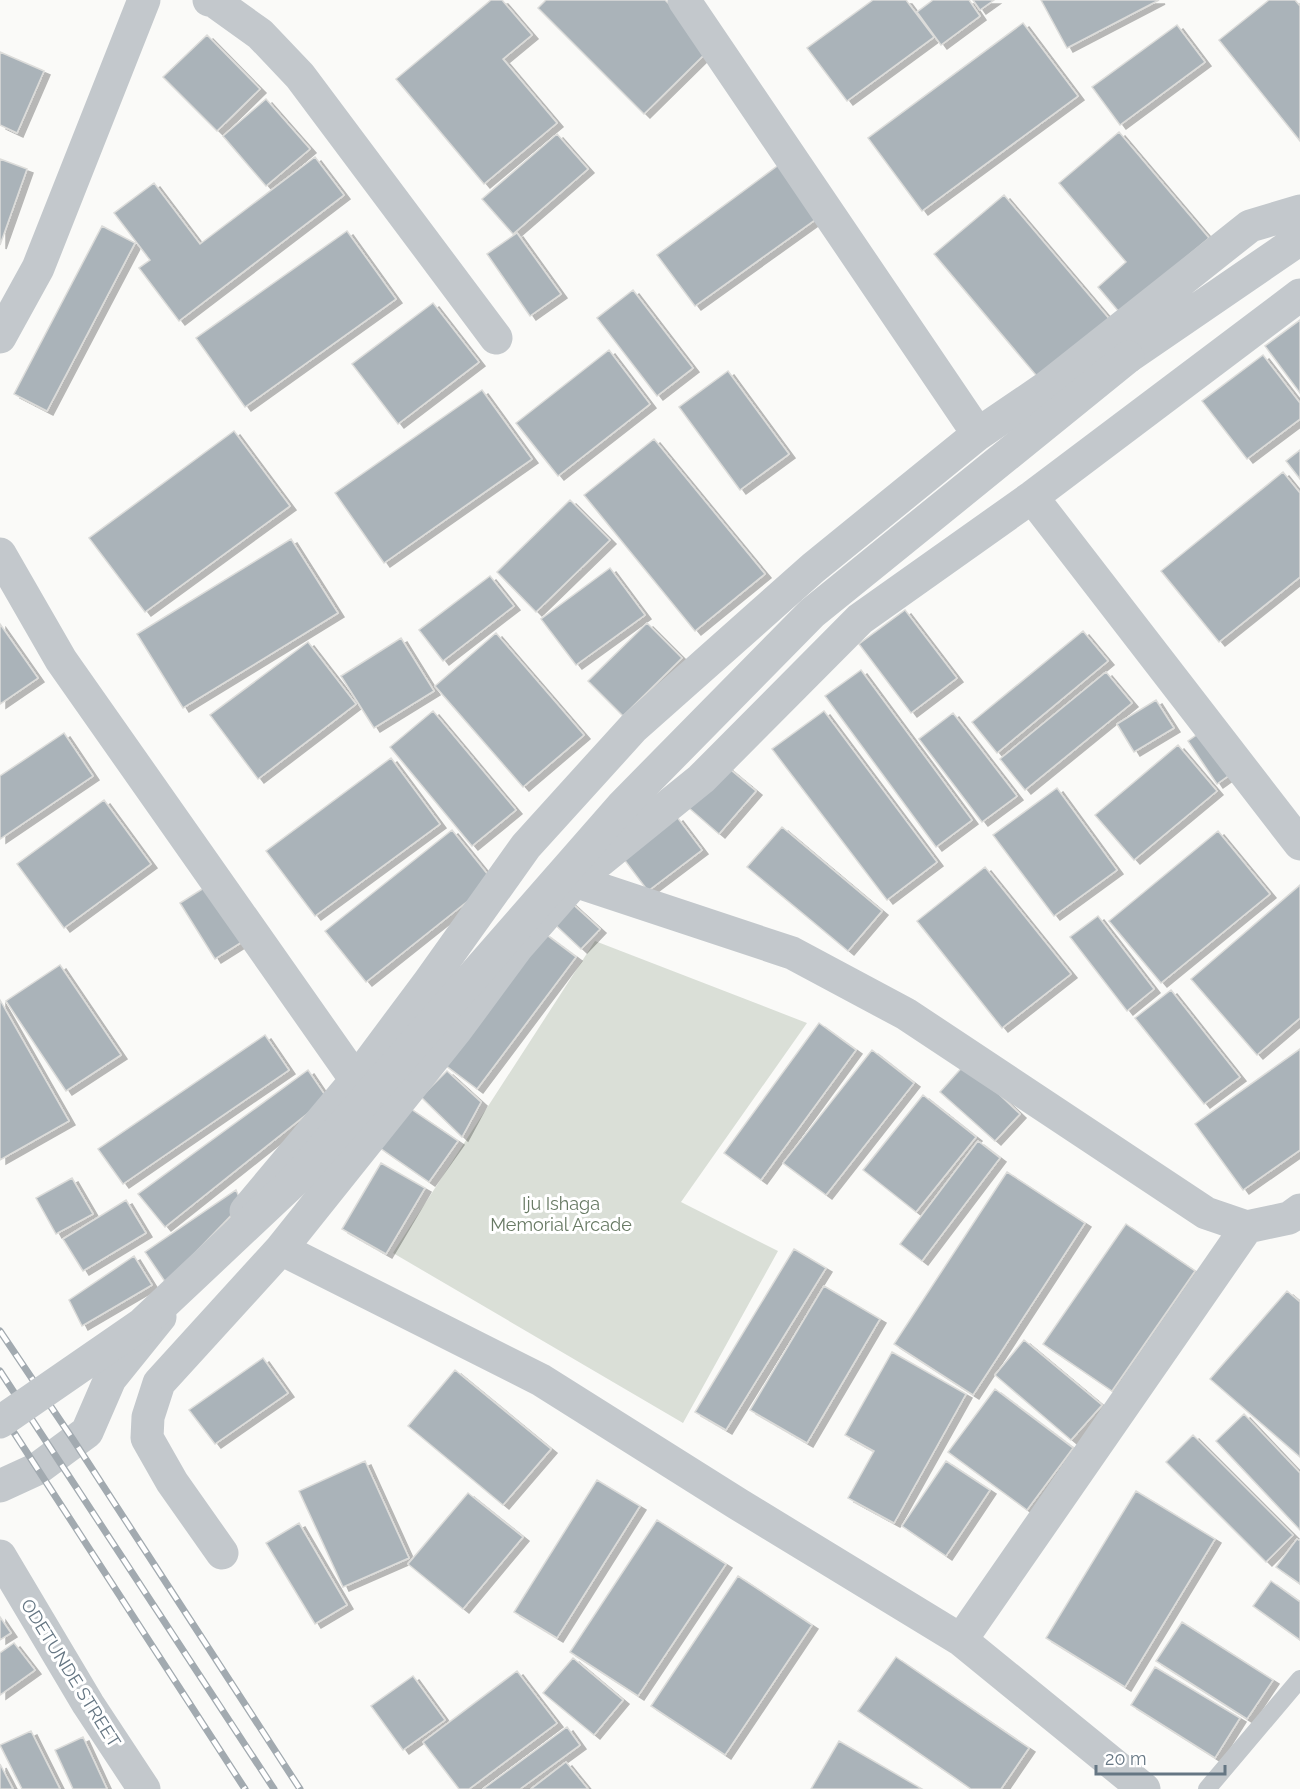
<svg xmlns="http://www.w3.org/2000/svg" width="1300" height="1789" viewBox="0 0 1300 1789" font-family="Raleway,sans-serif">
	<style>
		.green { fill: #dadfd7 }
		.building { fill: #aab3b9; stroke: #dcdcda; stroke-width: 1.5; filter: url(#shadow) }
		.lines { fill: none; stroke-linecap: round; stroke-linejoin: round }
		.service { stroke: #c3c8cc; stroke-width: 18 }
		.minor { stroke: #c3c8cc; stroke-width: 33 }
		.rail-casing { stroke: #a2aab0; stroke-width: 7 }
		.rail { stroke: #fff; stroke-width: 4.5; stroke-dasharray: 14; stroke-linecap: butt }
		.minor-bridge { stroke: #c3c8cc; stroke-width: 33 }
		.labels { text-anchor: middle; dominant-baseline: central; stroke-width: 6; stroke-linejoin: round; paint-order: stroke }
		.park-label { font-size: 18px; fill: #687a64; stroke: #fff }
		.street-label { font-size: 18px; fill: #657683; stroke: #fff }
	</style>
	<defs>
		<filter id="shadow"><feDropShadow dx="6" dy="4" stdDeviation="0" flood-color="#0004"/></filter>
	</defs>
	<rect width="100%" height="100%" fill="#fafaf8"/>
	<path class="green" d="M595,941L807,1023L681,1202L778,1251L683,1423L393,1253Z"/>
	<path class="building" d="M491,0H502L532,35L503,59L557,123L484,184L396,79Z
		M546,0H665L712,47L644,114L538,8Z
		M873,0H906L934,37L847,101L807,48Z
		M933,0H969L980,16L941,45L917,12Z
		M973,0H994L980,10Z
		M1041,0H1159L1067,48Z
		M1269,0H1295L1300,6V141L1219,40Z
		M1023,23L1078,96L922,211L868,138Z
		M1177,25L1205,62L1120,125L1092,87Z
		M207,35L260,89L217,131L163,77Z
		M0,52L44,71L17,133L0,125Z
		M266,99L310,149L266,186L223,136Z
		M1119,132L1209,238L1120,313L1098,287L1126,262L1059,183Z
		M557,134L588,169L513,234L482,199Z
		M315,157L344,195L179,321L139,268L150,260L114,213L154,183L200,244Z
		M0,159L27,169L0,245Z
		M780,164L819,217L695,306L657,255Z
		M1004,195L1117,328L1046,387L934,254Z
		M102,226L135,243L47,411L14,394Z
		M347,231L396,299L245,407L196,338Z
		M517,233L561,294L530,316L487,254Z
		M633,290L693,368L657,396L597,318Z
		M433,303L479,362L398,424L352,364Z
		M1300,320V393L1265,346Z
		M609,350L650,404L558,476L516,423Z
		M1263,355L1300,403V419L1247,459L1202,401Z
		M728,371L789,454L740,490L679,407Z
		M482,390L532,459L384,563L335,493Z
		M234,431L290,506L145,612L89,538Z
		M654,439L765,574L695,631L584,495Z
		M1300,450V479L1286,461Z
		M1283,472L1300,493V577L1219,642L1161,571Z
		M570,500L610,540L536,612L497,572Z
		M291,539L338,613L183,708L137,634Z
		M610,568L645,615L576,665L541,619Z
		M490,576L514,606L443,661L419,630Z
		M905,610L957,678L911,713L859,644Z
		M647,623L682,658L623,716L588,681Z
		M0,624L38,678L0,704Z
		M1083,631L1108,661L997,753L972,722Z
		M496,633L584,735L523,787L435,686Z
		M401,638L434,691L374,728L341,676Z
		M308,642L356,704L258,779L210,715Z
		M861,670L972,820L936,847L825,696Z
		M1106,672L1132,703L1025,790L1000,759Z
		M1156,700L1174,728L1134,752L1117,724Z
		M433,711L516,810L472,846L390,747Z
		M824,711L937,862L887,900L772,749Z
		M953,713L1017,796L982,822L919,739Z
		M1205,729L1235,771L1217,784L1188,741Z
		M64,733L93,776L0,839V776Z
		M1178,745L1217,791L1134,860L1095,815Z
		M391,758L440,824L315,916L266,851Z
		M726,766L756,791L719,834L689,808Z
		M1057,788L1117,870L1054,916L993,835Z
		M104,800L151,864L64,928L17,864Z
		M677,817L702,850L648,891L623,858Z
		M782,827L882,911L848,951L747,867Z
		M452,830L493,881L366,982L325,931Z
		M1218,831L1270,894L1161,983L1109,921Z
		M985,867L1071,974L1002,1028L917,921Z
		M1300,885V1018L1257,1055L1191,979Z
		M207,886L242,942L215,959L180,903Z
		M567,899L600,929L581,949L548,918Z
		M1098,916L1154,989L1127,1011L1070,937Z
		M544,933L576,957L477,1089L445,1065Z
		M60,965L121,1055L66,1091L6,1001Z
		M1171,990L1240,1077L1204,1104L1135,1018Z
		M0,1000L69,1121L0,1160Z
		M819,1023L856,1050L761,1180L724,1153Z
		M265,1035L289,1070L123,1184L98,1149Z
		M1300,1049V1150L1243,1190L1195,1124Z
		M872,1050L914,1083L826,1195L783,1163Z
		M966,1063L1020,1114L995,1141L940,1092Z
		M308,1070L327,1098L165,1227L138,1194Z
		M447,1071L481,1102L462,1137L421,1097Z
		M923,1095L976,1137L916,1212L863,1170Z
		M408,1107L458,1141L429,1182L380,1148Z
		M978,1141L1000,1158L922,1261L900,1244Z
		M381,1163L425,1188L386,1254L342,1229Z
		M1007,1172L1085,1223L973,1395L894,1344Z
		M72,1178L93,1214L56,1234L36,1198Z
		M236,1190L242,1204L166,1283L145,1252Z
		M126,1200L146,1233L83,1271L63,1239Z
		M1126,1224L1195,1271L1112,1391L1043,1344Z
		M794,1249L826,1268L726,1430L695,1412Z
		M134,1256L152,1285L82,1326L69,1300Z
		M824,1286L880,1319L807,1443L750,1410Z
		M1287,1291L1300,1302V1457L1210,1379Z
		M1024,1340L1102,1405L1071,1440L995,1375Z
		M892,1352L966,1394L894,1523L848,1498L874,1451L845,1435Z
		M263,1358L288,1393L215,1444L189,1410Z
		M455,1370L551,1449L503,1505L408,1426Z
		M995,1389L1073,1448L1027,1510L948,1452Z
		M1244,1414L1300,1473V1530L1216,1441Z
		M1193,1435L1293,1535L1266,1562L1166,1462Z
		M365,1461L409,1558L343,1587L299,1491Z
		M946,1461L990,1490L946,1556L902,1526Z
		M597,1480L640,1506L557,1638L514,1612Z
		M1136,1491L1215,1539L1125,1687L1046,1638Z
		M468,1493L523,1537L463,1609L408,1564Z
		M657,1520L726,1564L638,1696L570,1652Z
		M299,1523L347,1605L315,1624L266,1543Z
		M1297,1539L1300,1541V1584L1276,1567Z
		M738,1576L812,1625L725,1755L651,1706Z
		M1271,1581L1300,1602V1640L1253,1606Z
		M0,1617L11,1633L0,1640Z
		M1182,1622L1273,1680L1247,1719L1156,1661Z
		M14,1643L35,1670L0,1695V1653Z
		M896,1657L1029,1748L1001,1789H971L858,1711Z
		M573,1658L623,1700L594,1735L543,1693Z
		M1155,1667L1240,1718L1215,1758L1131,1705Z
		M517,1671L557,1723L469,1789H459L423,1742Z
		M413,1676L445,1720L403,1750L371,1706Z
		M567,1727L580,1745L520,1789H483Z
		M31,1731L60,1789H22L0,1745Z
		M83,1737L107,1789H73L55,1750Z
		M839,1741L922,1789H811Z
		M566,1762L588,1789H531Z
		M0,1764L13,1789H0Z"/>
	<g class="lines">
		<path class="service" d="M1207,1789L1300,1679"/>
		<path class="minor" d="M209,0L214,1L260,34L300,76L496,338
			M684,0L978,434
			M0,337L38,268L144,0
			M1128,357L1300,239
			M1032,497L1300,844
			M0,554L61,660L356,1080
			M575,881L792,953L906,1014L1206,1213L1247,1227L1289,1218L1300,1210
			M246,1211L356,1080L429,982L526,846L633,728L813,568L978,434L1047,387L1250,226L1300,211
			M281,1249L541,1380L738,1504L961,1640L1144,1789
			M0,1486L37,1469L87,1432L110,1379L160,1317
			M222,1553L172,1482L147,1438L148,1417L159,1383L281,1249L456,1030L518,946L575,881L701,779L860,619L1032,497L1300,295
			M0,1556L88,1704L144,1789
			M961,1640L1247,1227"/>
		<defs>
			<path id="rail" d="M0,1331L74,1441L300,1789
				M0,1371L274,1789
				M0,1411L245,1789"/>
		</defs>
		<use href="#rail" class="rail-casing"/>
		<use href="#rail" class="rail"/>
		<path class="minor-bridge" d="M0,1422L142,1324L295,1180L622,806L812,613L1128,357"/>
	</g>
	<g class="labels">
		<g class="park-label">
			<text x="561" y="1203">Iju Ishaga<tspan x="561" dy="21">Memorial Arcade</tspan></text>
		</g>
		<g class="street-label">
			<text transform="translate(71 1673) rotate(58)">ODETUNDE STREET</text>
		</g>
	</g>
	<path d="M1096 1765v9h129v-9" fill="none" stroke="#657683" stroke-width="3"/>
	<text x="1105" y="1765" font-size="18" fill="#657683" stroke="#ffffff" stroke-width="4.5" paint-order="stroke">20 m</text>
</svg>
